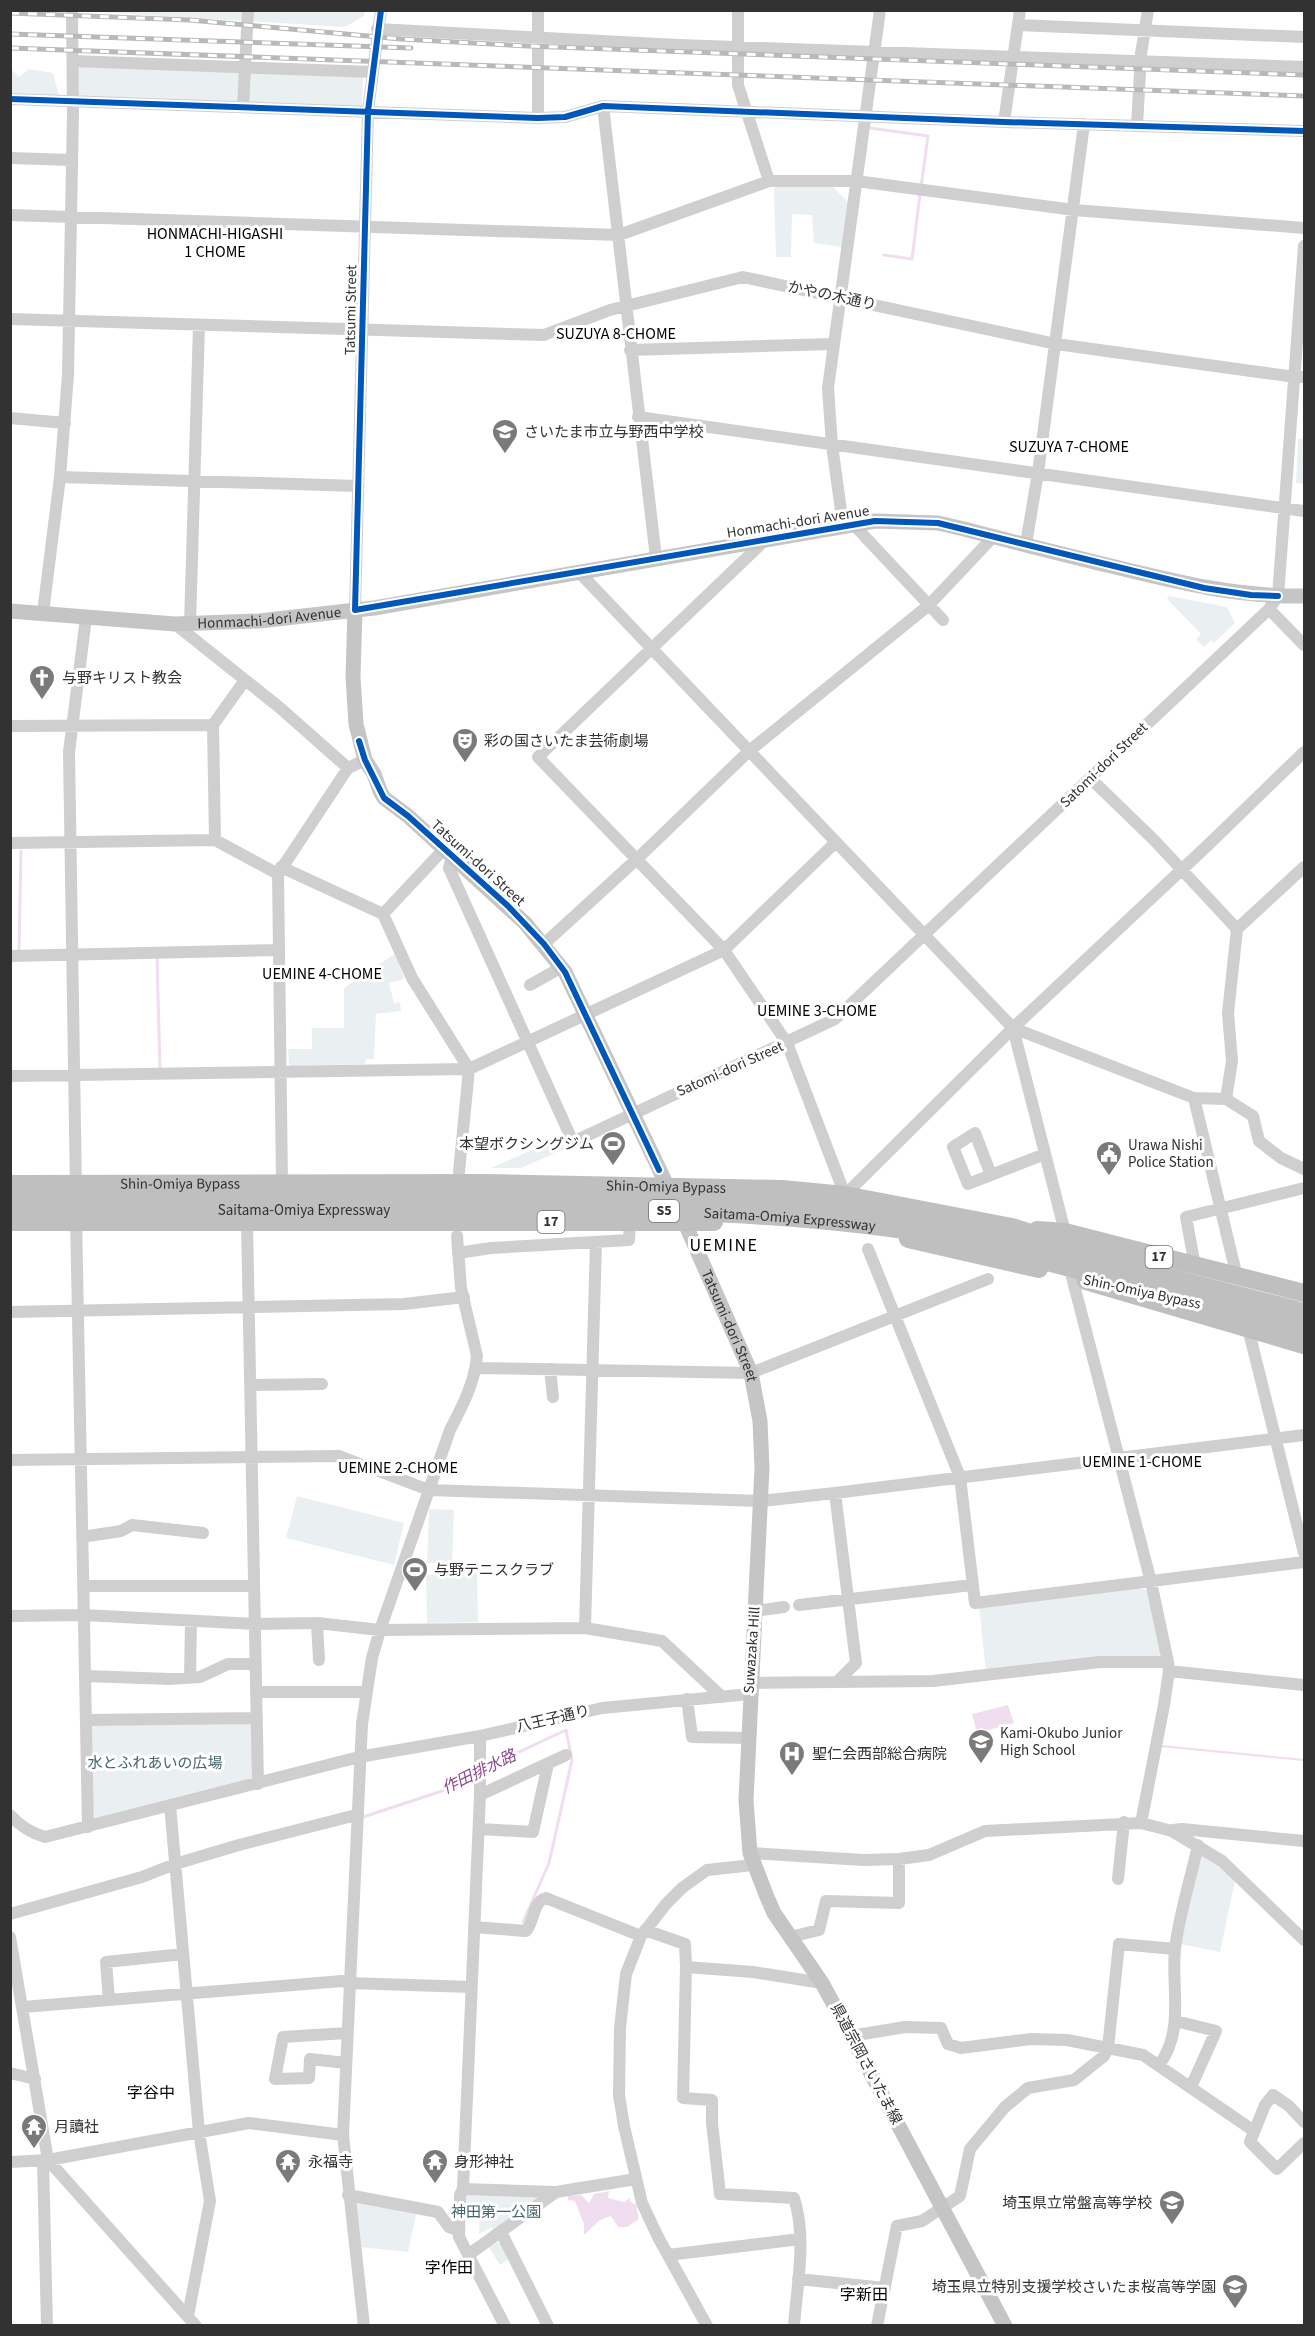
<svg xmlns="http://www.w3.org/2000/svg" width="1315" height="2336" viewBox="0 0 1315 2336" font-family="'Source Sans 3','Noto Sans JP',sans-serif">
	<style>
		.green { fill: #eaf0f1 }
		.water { fill: #f0def0 }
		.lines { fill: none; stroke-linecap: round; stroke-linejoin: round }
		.stream { stroke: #f0def0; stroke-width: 3 }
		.minor { stroke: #cfcfcf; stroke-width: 12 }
		.major { stroke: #c5c5c5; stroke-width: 15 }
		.highway { stroke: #bfbfbf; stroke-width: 18 }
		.rail-casing { stroke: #b9b9b9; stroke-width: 5 }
		.rail { stroke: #fff; stroke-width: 3; stroke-dasharray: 9; stroke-linecap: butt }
		.highway-bridge { stroke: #bfbfbf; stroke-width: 18 }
		.cycleway-casing { stroke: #fff; stroke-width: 10 }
		.cycleway { stroke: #0057b8; stroke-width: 6 }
		.labels { text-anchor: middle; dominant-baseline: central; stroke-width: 6; stroke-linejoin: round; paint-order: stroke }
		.shield { fill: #fff; stroke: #707070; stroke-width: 1.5 }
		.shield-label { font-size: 14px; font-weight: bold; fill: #323232 }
		.street-label { font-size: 15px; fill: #323232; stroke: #fff }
		.poi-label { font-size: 15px; fill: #323232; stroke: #fff; text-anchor: start }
		.park-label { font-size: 15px; fill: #43656a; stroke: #fff }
		.neighbourhood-label { font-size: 16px; fill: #000; stroke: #fff }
		.water-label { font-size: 16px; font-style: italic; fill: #8c478d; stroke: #fff }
		.quarter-label { font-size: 18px; letter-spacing: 1.5px; fill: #000; stroke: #fff }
	</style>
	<rect width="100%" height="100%" fill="#fff"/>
	<path class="green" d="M77,11H365L364,16L345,27Z
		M78,64L363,76L362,106L81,97L79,95Z
		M11,69L19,77L29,69L53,73L59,96L11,94Z
		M777,184L833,187L848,202L842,247L814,243L812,215L792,214L791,257H776L774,189Z
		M1298,439H1304V484L1296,483Z
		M1169,596L1227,607L1235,623L1214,643L1211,640L1204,647L1196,639L1201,634L1167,599Z
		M396,953L404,979L389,983L394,1003L400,1002L401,1011L376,1014L374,1059H366L365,1064L289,1066L288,1049H312V1028H344V988Z
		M566,1135L571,1146L521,1168H491Z
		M297,1496L404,1523L394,1565L286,1538Z
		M429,1509L454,1510L452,1564L427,1563Z
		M477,1573L478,1622L427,1623L426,1575Z
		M1135,1586L1147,1590L1162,1653L1157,1658L986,1672L979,1606Z
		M90,1723H252V1784L90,1820Z
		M1199,1855H1203L1219,1864L1235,1880L1220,1952L1180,1944Z
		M467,2195L539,2197L493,2233L492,2227L479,2234L480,2213H463L464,2198Z
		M355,2200L417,2211L408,2252L360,2247Z
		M497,2242L501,2243L509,2259L500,2265L489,2247Z"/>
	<path class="water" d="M1008,1705L1014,1723L977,1733L972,1714Z
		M1161,1745L1304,1759V1761L1160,1747Z
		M609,2191L608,2198L624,2202L630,2198L631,2202L636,2205L639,2219L627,2227H618L611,2216L600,2220L584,2235V2224L575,2201L568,2200V2196L581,2195L589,2203L594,2194Z"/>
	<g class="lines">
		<path class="stream" d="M870,128L928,136L921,187
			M884,255L912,259L920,194
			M19,952L21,851
			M157,957L160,1069
			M485,1768L566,1730L572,1760L556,1832L549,1863L523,1922
			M363,1817L442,1791L476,1773"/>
		<path class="minor" d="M538,10V118
			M738,10V85L769,181
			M1018,25L1304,37
			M377,29L678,45L1304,67
			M73,61L373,72
			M10,99L538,118L565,117L603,106L1004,122L1304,131
			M603,106L656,558
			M243,107L248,10
			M1004,122L1020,10
			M1137,126L1141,54L1148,10
			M10,158L72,160
			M10,215L619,235L769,181H856L1074,210L1304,228
			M10,319L544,335L610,310L743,277L1056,344L1295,377H1304
			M630,350L834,344
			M638,417L1304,511
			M10,418L65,423
			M60,477L358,486
			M853,524L929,605L993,537
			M843,525L832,445L828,388L880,10
			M761,540V544L538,757L724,950L787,1043L845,1195L1013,1028L1208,845L1304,752
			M1026,544L1038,473L1084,124
			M578,571L1013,1028L1194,1098
			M1269,609L1304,645
			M355,610L368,111L381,10
			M43,613L60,477L68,375L73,112L72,10
			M175,624L279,707L348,768
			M190,624L199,325
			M213,725L245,680
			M10,726L213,725L215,840
			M1090,778L1154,840L1237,929L1228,1013L1232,1061L1226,1099
			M10,843L215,840L278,874
			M452,856L449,868L573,1142L835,1019L1269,609L1278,596L1304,246
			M281,867L383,914L412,978L469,1069L459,1172
			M383,914L444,849
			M1237,929L1304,867
			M544,944L637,859L748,752L929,605L943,620
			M10,956L277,950
			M530,985L562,967
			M1013,1028L1065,1232L1068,1238
			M10,1076L469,1069L724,950L835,843
			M991,1175L975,1133L953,1147L968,1184L1045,1154
			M282,1183L278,874L348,768L365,760
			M76,1190L69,752L86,618
			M76,1216L88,1827
			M247,1222L258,1784
			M868,1249L960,1477L975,1603L1304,1562
			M458,1253L491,1248L629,1240L630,1221
			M1195,1266L1186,1217L1304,1188
			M1072,1277L1151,1582L1168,1662L1169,1671L1164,1705L1141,1823
			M1237,1277L1194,1098L1226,1099L1253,1116L1259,1141L1281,1158L1304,1169
			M10,1312L404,1304L464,1297
			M1248,1328L1304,1553
			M476,1368L751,1373L988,1279
			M550,1369L553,1397
			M250,1385L322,1384
			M10,1460L339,1456L429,1490L761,1501L835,1493L1304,1435
			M835,1493L856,1663L838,1681
			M82,1537L121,1531L132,1525L203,1533
			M83,1586H254
			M799,1605L972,1585
			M755,1611L784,1607
			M10,1616L84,1615L255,1624L317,1623L380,1630L585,1628L662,1641L722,1697
			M317,1623L319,1660
			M585,1628L596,1242
			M1169,1671L1304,1685
			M85,1676L170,1679L200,1677L228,1664H256
			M190,1678L191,1621
			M750,1683L933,1681L1100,1662H1168
			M256,1692H365
			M687,1699L692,1737L748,1738
			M86,1720L257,1718
			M480,1736V1795L463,2189L460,2195L459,2237L505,2326
			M480,1795L566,1755
			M170,1805L199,2132L210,2201L188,2316
			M10,1815C20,1826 31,1833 45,1837L359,1757L480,1736L602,1708L750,1694
			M479,1829L533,1832L548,1764
			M1173,1830L1182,1829L1304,1841
			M750,1853L864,1860L899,1859L929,1855L985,1831L1141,1823L1172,1831L1222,1861L1304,1940
			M1118,1879L1124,1822
			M10,1914L142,1877L175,1864L239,1845L356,1815
			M474,1927L526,1931C535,1921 532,1902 546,1898L641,1936
			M645,1930L685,1944L686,1967L753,1972L822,1983
			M10,1937L48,2160L196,2326
			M790,1937L819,1930L826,1901L899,1903V1859
			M686,1967L683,2098L712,2100V2123L720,2194L794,2198C807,2238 797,2284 794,2326
			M109,2000L106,1962L183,1954
			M23,2007L342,1981L349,1983L471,1987
			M1176,2021L1216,2031L1191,2087
			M851,2036L905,2027L941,2028L948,2044L961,2048L1031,2039L1067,2040L1143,2055L1254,2131
			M346,2063L310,2059L309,2078L275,2079L283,2037L347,2033
			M1159,2065C1185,2031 1171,1987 1175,1949C1179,1915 1191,1878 1198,1845
			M10,2073L35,2079
			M1304,2122L1289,2106L1273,2095L1265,2105L1250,2142L1277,2169L1304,2143
			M43,2161L47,2326
			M10,2162L48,2160L249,2123L343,2135
			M463,2189L556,2192L636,2179
			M348,2195L438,2212L449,2227L458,2230
			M501,2232L548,2326
			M468,2255L556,2192
			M668,2255L800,2239
			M798,2279L885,2288
			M364,2326L343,2135L362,1724L372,1658L380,1630L450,1430C462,1407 475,1382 477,1356L461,1288L457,1236
			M707,2326L658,2237L642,2203L624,2126L619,2095L620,2028L626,1974L641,1936L666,1904L682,1888L707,1870L753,1865
			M877,2326L897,2226L922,2221L960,2196L970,2149L1005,2107L1028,2088L1074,2080L1104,2056L1108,2048L1119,1944L1175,1949"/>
		<g class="major">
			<path id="s1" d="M355,610L353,677L356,724L365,760L374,774L380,791L384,798L408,816L525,923L565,972L684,1221L751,1373L760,1421L762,1468L746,1800L750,1853L767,1897L774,1913L822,1983L851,2036L1005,2326"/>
			<path id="s2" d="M10,611L175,624L259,621L374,608L875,521L938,523L964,529C1013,542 1062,554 1111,566C1177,582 1236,597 1304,596"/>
		</g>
		<g class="highway">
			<path id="s3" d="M10,1184L486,1183L782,1189L845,1195L1012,1227L1049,1239"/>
			<path d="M10,1222H714"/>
			<path d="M1037,1230L1065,1232L1304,1293"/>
			<path d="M908,1239L1039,1269"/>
			<path d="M1086,1281L1304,1345"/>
		</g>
		<defs>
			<path id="rail" d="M10,13L190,20L401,39L528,46L1304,75
				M10,34L411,48
				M10,48L1304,96"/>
		</defs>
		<use href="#rail" class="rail-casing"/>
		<use href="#rail" class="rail"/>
		<g class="highway-bridge">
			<path d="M10,1196H679L806,1203L959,1226L1050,1246L1304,1312"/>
			<path id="s4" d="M10,1210C163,1210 316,1210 469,1210C634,1210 795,1209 959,1239L1304,1329"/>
		</g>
		<defs>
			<path id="cycleway" d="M381,10L368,111L355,610L875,521L938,523L1204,588L1251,595L1278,596
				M10,99L538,118L565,117L603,106L1004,122L1304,131
				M359,741L365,760L384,798L408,816L508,906L544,944L565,972L659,1170"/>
		</defs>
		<use href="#cycleway" class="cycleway-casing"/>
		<use href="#cycleway" class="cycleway"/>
	</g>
	<defs>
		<symbol id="school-pin" viewBox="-11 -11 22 30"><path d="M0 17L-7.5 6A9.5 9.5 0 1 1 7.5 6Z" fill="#7a7a7a" stroke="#fff"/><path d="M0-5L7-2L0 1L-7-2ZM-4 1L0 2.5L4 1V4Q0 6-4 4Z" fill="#fff"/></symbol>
		<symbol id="church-pin" viewBox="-11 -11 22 30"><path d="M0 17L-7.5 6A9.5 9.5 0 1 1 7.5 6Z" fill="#7a7a7a" stroke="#fff"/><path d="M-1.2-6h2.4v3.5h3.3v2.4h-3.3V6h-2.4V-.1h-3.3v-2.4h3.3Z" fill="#fff"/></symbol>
		<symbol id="theatre-pin" viewBox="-11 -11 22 30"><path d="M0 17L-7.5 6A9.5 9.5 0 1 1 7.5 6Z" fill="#7a7a7a" stroke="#fff"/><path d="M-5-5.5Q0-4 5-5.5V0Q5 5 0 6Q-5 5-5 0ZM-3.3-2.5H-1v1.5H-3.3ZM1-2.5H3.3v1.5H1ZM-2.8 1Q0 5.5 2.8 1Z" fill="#fff"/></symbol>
		<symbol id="stadium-pin" viewBox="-11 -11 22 30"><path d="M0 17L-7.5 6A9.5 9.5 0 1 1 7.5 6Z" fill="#7a7a7a" stroke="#fff"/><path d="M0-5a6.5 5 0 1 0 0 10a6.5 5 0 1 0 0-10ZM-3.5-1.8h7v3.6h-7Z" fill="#fff"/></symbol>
		<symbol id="civic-pin" viewBox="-11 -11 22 30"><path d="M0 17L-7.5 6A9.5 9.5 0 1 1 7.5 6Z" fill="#7a7a7a" stroke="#fff"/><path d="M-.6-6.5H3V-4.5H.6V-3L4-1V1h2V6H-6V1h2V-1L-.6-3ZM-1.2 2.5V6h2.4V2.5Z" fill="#fff"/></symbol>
		<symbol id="hospital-pin" viewBox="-11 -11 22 30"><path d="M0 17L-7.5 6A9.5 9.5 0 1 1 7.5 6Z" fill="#7a7a7a" stroke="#fff"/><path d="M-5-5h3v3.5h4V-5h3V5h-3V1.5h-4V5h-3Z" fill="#fff"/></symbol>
		<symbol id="temple-pin" viewBox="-11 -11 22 30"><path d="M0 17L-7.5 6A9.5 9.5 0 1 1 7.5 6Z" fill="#7a7a7a" stroke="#fff"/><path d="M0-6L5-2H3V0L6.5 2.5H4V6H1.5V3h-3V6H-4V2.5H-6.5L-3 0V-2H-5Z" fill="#fff"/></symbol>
	</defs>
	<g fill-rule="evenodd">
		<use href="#school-pin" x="490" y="417" width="30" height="40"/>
		<use href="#church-pin" x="27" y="663" width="30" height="40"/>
		<use href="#theatre-pin" x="450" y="726" width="30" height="40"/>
		<use href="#stadium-pin" x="598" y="1129" width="30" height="40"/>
		<use href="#civic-pin" x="1094" y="1139" width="30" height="40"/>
		<use href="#stadium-pin" x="400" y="1555" width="30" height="40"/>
		<use href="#school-pin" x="966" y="1727" width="30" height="40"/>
		<use href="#hospital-pin" x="777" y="1739" width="30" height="40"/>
		<use href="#temple-pin" x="19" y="2112" width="30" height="40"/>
		<use href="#temple-pin" x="273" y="2147" width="30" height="40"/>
		<use href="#temple-pin" x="420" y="2147" width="30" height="40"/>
		<use href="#school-pin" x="1157" y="2188" width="30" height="40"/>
		<use href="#school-pin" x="1220" y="2272" width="30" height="40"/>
	</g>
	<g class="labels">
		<g class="shield">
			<rect x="649" y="1200" width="30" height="22" rx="4.5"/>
			<rect x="537.5" y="1211" width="27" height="22" rx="4.5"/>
			<rect x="1145.5" y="1246" width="27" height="22" rx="4.5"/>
		</g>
		<g class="shield-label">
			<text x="664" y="1211">S5</text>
			<text x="551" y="1222">17</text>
			<text x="1159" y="1257">17</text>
		</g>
		<g class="street-label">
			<text transform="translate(832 296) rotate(12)">かやの木通り</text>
			<text transform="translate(351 310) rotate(-89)">Tatsumi Street</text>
			<text transform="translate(798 522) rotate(-9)">Honmachi-dori Avenue</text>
			<text stroke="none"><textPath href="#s2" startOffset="260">Honmachi-dori Avenue</textPath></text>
			<text transform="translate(1104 765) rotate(-44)">Satomi-dori Street</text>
			<text transform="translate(478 863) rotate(42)">Tatsumi-dori Street</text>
			<text transform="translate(730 1069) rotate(-24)">Satomi-dori Street</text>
			<text stroke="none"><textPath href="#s3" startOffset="170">Shin-Omiya Bypass</textPath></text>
			<text stroke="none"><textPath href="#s3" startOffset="656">Shin-Omiya Bypass</textPath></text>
			<text stroke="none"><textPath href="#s4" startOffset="294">Saitama-Omiya Expressway</textPath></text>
			<text stroke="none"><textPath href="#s4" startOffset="780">Saitama-Omiya Expressway</textPath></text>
			<text transform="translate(1142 1292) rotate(12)">Shin-Omiya Bypass</text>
			<text stroke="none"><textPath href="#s1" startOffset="836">Tatsumi-dori Street</textPath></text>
			<text transform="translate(752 1650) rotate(-86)">Suwazaka Hill</text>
			<text transform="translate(553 1719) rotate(-13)">八王子通り</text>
			<text transform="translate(866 2064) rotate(62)">県道宗岡さいたま線</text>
		</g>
		<g class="poi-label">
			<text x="524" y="432">さいたま市立与野西中学校</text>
			<text x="62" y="678">与野キリスト教会</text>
			<text x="484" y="741">彩の国さいたま芸術劇場</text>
			<text x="594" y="1144" text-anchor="end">本望ボクシングジム</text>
			<text x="1128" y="1145">Urawa Nishi<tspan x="1128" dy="17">Police Station</tspan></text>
			<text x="434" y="1570">与野テニスクラブ</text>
			<text x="1000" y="1733">Kami-Okubo Junior<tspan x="1000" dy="17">High School</tspan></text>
			<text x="812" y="1754">聖仁会西部総合病院</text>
			<text x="54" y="2127">月讀社</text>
			<text x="308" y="2162">永福寺</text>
			<text x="454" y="2162">身形神社</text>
			<text x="1152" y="2203" text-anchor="end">埼玉県立常盤高等学校</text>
			<text x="1216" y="2287" text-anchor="end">埼玉県立特別支援学校さいたま桜高等学園</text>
		</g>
		<g class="park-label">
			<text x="155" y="1763">水とふれあいの広場</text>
			<text x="496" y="2212">神田第一公園</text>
		</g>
		<g class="neighbourhood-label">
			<text x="215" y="234">HONMACHI-HIGASHI<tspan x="215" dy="18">1 CHOME</tspan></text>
			<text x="616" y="334">SUZUYA 8-CHOME</text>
			<text x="1069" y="447">SUZUYA 7-CHOME</text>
			<text x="322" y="974">UEMINE 4-CHOME</text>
			<text x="817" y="1011">UEMINE 3-CHOME</text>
			<text x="1142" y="1462">UEMINE 1-CHOME</text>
			<text x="398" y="1468">UEMINE 2-CHOME</text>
			<text x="151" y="2093">字谷中</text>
			<text x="449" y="2268">字作田</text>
			<text x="864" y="2295">字新田</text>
		</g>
		<g class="water-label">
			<text transform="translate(479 1772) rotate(-26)">作田排水路</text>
		</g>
		<g class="quarter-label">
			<text x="724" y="1245">UEMINE</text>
		</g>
	</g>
	<rect width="1315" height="2336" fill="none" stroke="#323232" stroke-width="24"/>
</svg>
